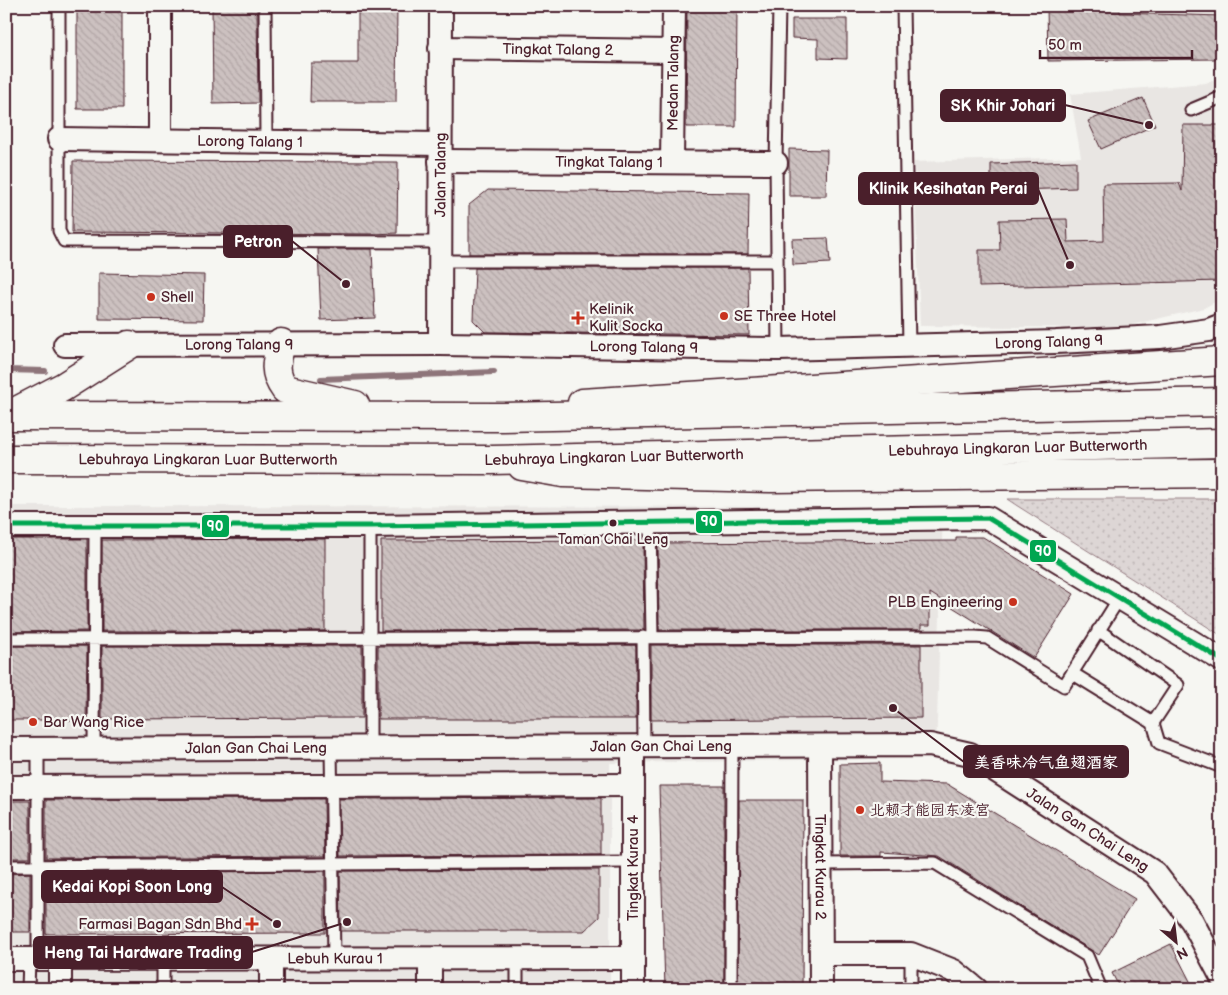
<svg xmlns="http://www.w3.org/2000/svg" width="1228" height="995" viewBox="0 0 1228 995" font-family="'Balsamiq Sans','LXGW WenKai TC',sans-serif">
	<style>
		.built { fill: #e9e6e3 }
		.grass { fill: url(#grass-dots); stroke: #947a80 }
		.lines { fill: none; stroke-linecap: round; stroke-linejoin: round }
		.stream { stroke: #8e747a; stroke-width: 6 }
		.building { fill: url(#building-back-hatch); stroke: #4a1f2b }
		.service-casing { stroke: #4a1f2b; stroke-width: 15 }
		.minor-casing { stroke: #4a1f2b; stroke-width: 26 }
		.trunk-casing { stroke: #4a1f2b; stroke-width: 31 }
		.motorway-casing { stroke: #4a1f2b; stroke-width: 31 }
		.service { stroke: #f6f6f2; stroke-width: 11 }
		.minor { stroke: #f6f6f2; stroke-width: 22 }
		.trunk { stroke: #f6f6f2; stroke-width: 28 }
		.motorway { stroke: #f6f6f2; stroke-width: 28 }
		.bus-1-casing { stroke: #f6f6f2; stroke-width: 9 }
		.bus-1 { stroke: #00a651; stroke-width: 5 }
		.poi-dot { fill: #c8321e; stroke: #f6f6f2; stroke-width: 2 }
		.bus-dot { fill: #4a1f2b; stroke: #f6f6f2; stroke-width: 2 }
		.labels { text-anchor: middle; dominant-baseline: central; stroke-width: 4.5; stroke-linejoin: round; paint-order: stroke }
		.bus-label { font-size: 14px; fill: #4a1f2b; stroke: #f6f6f2 }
		.street-label { font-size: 15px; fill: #4a1f2b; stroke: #f6f6f2 }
		.poi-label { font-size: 15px; fill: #4a1f2b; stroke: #f6f6f2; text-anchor: start }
		.leader { fill: none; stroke: #4a1f2b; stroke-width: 2 }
		.callout-dot { fill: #4a1f2b; stroke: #f6f6f2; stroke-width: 2 }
		.callout { fill: #4a1f2b; stroke: #4a1f2b; stroke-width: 2 }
		.callout-label { font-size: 16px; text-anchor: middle; font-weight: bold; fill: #fff }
		.line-badge { stroke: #f6f6f2; stroke-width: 2 }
		.badge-label { font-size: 14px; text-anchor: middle; font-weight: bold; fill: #fff }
	</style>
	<defs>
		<pattern id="grass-dots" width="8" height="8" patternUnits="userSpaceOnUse" patternTransform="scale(1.25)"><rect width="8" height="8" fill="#ddd6d5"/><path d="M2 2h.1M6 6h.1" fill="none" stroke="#bfb7b7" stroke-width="1.8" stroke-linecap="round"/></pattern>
		<pattern id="building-back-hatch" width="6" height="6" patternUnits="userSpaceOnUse" patternTransform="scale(1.25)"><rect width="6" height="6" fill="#ccc1c0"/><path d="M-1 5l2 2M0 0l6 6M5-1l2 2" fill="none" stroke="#b1a5a5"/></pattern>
	</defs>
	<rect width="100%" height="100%" fill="#f6f6f2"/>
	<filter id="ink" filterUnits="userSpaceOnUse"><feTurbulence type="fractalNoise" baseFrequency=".02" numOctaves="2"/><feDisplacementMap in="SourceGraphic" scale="10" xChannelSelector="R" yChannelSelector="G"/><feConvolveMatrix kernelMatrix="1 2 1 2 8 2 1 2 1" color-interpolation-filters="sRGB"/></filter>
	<g filter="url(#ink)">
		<path class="built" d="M1222,76V298L1204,308L1118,328L920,326L914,162L1081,157L1070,94L1206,83Z
			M6,506L943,507L936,758L610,763V989H6Z"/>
		<path class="grass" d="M1007,499H1222V636L1016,505Z"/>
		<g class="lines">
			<path class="stream" d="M6,370L45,371
				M321,379L494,372"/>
		</g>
		<path class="building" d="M77,6H122V109H77Z
			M212,6H257L258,103L213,104Z
			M358,6H397L396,102H310L311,63H358Z
			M687,6H737L736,127H686Z
			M1047,6H1100V11L1120,10V13L1222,16V56L1215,59L1048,61Z
			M792,19H847V59L818,58V39L792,38Z
			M1143,98L1155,125L1101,149L1088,121Z
			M1183,125H1222V281L979,287V250H1000L999,220L1067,219L1068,242L1104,241L1103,184L1179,183L1182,191Z
			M789,149L827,150L826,196H789Z
			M73,161L398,162L397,233L372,234L72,232Z
			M1076,161V188L991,191V164Z
			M488,190L749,193L748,254H469V205Z
			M828,238L830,263L793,265L792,239Z
			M318,249H372L375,318L321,320Z
			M475,268H748L749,335L485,332L473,320Z
			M99,273L204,275L203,320L99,319Z
			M956,537H983L1074,594L1034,658L930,593V625H921V630H659L658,543L956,541Z
			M6,539H87V631L6,632Z
			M325,539V631H102V540Z
			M638,540V544H643L644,630L381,631V541Z
			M636,645V719H378V646Z
			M651,645H921V718L651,720Z
			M6,646H87L86,720H6Z
			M102,646H362V718L102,719Z
			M880,763V782L947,784L1135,899L1099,955L939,856L881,852V856H840V764Z
			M659,786H724V989H665Z
			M601,798V855L340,856L339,799Z
			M272,799H324L325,856L46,858V800Z
			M739,800H803L802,989H738Z
			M6,801H30V858H6Z
			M599,870V917L584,931H341L340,871Z
			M325,871V933L46,934V873Z
			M30,873V932H6V874Z
			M1171,944L1194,989H1120L1112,973Z"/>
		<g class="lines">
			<defs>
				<path id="service" d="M59,6V231L64,241L440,242
					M265,6L266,141
					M903,6L909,346
					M1191,110L1222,97
					M440,261H777
					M778,349L776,163L779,6
					M650,521L652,637
					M370,526V748
					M1098,630L1178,685L1153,723L1159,743L1222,767
					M643,637L644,747
					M6,639L975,637L987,638L1064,686L1120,597
					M1072,673L1153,723
					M331,748L334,959
					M38,749V959
					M94,749L95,526
					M821,864L935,863L1087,956L1101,989
					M6,866L633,862
					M911,954V989
					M28,989L29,959
					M163,989V959
					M517,989V958
					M731,989L732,746"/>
				<g id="minor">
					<path id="s1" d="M440,48L673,51"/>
					<path id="s2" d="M59,139L440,144"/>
					<path d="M160,140V6"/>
					<path id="s3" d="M440,161L776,163"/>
					<path id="s4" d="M672,161L674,6"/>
					<path id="s5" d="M440,344L441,6"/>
					<path id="s6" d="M65,345L440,344L778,349L1056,342L1160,337L1209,330L1222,325"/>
					<path d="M6,526H370L988,518L1222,660"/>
					<path id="s7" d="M820,746L821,989"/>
					<path d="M633,747V989"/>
					<path id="s8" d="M6,749L930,745L970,754L1155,873L1192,921L1222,978"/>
					<path d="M6,787L633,785"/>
					<path d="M821,954H911L954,971L976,989"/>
					<path id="s9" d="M6,959L633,958"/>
					<path d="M271,959V989"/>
					<path d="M430,960V989"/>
					<path d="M60,989V959"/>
				</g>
				<path id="trunk" d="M582,403L1222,361
					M522,466L563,473L771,478L1222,473"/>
				<g id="motorway">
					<path d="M281,343C276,362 273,373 285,389L355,405"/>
					<path d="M11,414L63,387L129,345"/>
					<path d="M6,416L502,417L1222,402"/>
					<path id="s10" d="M6,459L491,460L1222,443"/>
				</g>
			</defs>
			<use href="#service" class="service-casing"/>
			<use href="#minor" class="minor-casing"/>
			<use href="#trunk" class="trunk-casing"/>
			<use href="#motorway" class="motorway-casing"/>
			<use href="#service" class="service"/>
			<use href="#minor" class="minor"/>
			<use href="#trunk" class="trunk"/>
			<use href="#motorway" class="motorway"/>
			<defs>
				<path id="bus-1" d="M6,526H370L988,518L1222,660"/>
			</defs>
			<use href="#bus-1" class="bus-1-casing"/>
			<use href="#bus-1" class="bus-1"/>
		</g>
	</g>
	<g class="poi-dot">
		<circle cx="151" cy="297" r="5"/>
		<circle cx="724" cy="316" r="5"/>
		<path d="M575.5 310.5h5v5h5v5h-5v5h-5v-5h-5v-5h5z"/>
		<circle cx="1013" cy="602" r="5"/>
		<circle cx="33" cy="722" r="5"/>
		<circle cx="860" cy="810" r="5"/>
		<path d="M249.5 916.5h5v5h5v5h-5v5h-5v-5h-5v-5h5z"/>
	</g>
	<circle class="bus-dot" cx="613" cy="523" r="4.5"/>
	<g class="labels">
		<g class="bus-label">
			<text x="613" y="539">Taman Chai Leng</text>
		</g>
		<g class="street-label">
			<text stroke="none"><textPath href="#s1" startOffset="118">Tingkat Talang 2</textPath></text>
			<text stroke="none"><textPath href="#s4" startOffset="78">Medan Talang</textPath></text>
			<text stroke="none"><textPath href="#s2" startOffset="191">Lorong Talang 1</textPath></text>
			<text stroke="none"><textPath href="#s3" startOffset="169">Tingkat Talang 1</textPath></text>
			<text stroke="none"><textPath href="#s5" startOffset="169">Jalan Talang</textPath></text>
			<text stroke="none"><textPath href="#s6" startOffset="984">Lorong Talang 9</textPath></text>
			<text stroke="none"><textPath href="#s6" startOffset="174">Lorong Talang 9</textPath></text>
			<text stroke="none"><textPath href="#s6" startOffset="579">Lorong Talang 9</textPath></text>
			<text stroke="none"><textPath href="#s10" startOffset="1012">Lebuhraya Lingkaran Luar Butterworth</textPath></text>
			<text stroke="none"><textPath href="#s10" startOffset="608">Lebuhraya Lingkaran Luar Butterworth</textPath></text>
			<text stroke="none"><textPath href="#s10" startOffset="202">Lebuhraya Lingkaran Luar Butterworth</textPath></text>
			<text stroke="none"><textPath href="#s8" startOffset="655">Jalan Gan Chai Leng</textPath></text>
			<text stroke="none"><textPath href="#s8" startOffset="250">Jalan Gan Chai Leng</textPath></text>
			<text stroke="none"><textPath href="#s8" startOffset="1105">Jalan Gan Chai Leng</textPath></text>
			<text stroke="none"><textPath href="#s7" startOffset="121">Tingkat Kurau 2</textPath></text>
			<text transform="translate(633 868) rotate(-90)">Tingkat Kurau 4</text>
			<text stroke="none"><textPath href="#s9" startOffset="329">Lebuh Kurau 1</textPath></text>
		</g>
		<g class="poi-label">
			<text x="161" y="297">Shell</text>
			<text x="589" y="309">Kelinik<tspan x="589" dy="17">Kulit Socka</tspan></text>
			<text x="734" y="316">SE Three Hotel</text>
			<text x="1003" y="602" text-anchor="end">PLB Engineering</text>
			<text x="43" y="722">Bar Wang Rice</text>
			<text x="870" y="810">北赖才能园东凌宫</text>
			<text x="242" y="924" text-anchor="end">Farmasi Bagan Sdn Bhd</text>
		</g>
	</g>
	<path class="leader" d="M1149 125L1065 105M1070 265L1038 189M346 284L292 241M893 708L964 762M277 924L222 887M347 922L252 952"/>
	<g class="callout-dot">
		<circle cx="1149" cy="125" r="5"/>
		<circle cx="1070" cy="265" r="5"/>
		<circle cx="346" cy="284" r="5"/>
		<circle cx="893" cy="708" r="5"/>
		<circle cx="277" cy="924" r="5"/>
		<circle cx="347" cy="922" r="5"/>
	</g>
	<g class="callout">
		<rect x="941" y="90" width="124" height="31" rx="5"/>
		<rect x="859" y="173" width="179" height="31" rx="5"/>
		<rect x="224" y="226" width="68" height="31" rx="5"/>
		<rect x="964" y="746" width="164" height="31" rx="5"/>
		<rect x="42" y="871" width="180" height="31" rx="5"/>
		<rect x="34" y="937" width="218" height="31" rx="5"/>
	</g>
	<g class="callout-label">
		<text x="1003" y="111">SK Khir Johari</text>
		<text x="948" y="194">Klinik Kesihatan Perai</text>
		<text x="258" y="247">Petron</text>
		<text x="1046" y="768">美香味冷气鱼翅酒家</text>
		<text x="132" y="892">Kedai Kopi Soon Long</text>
		<text x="143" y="958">Heng Tai Hardware Trading</text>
	</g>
	<g class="line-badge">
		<rect x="695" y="510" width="28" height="24" rx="5" fill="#00a651"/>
		<rect x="201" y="514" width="29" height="24" rx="5" fill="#00a651"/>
		<rect x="1029" y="539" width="28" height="24" rx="5" fill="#00a651"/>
	</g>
	<g class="badge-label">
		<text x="709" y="526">90</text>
		<text x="215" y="531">90</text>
		<text x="1043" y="556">90</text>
	</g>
	<rect width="1228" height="995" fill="none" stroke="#f6f6f2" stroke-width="25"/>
	<rect x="12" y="12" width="1203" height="970" fill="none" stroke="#4a1f2b" stroke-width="2" filter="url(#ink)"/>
	<g transform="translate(1176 942) rotate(152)" stroke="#f6f6f2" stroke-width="4" paint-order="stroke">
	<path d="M0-4L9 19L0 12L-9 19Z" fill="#4a1f2b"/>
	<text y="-8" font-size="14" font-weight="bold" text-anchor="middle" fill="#4a1f2b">N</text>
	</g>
	<path d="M1040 50v8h152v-8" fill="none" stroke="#4a1f2b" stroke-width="2.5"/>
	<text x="1048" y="50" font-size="15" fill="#4a1f2b" stroke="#f6f6f2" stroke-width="4" paint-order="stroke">50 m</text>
</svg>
